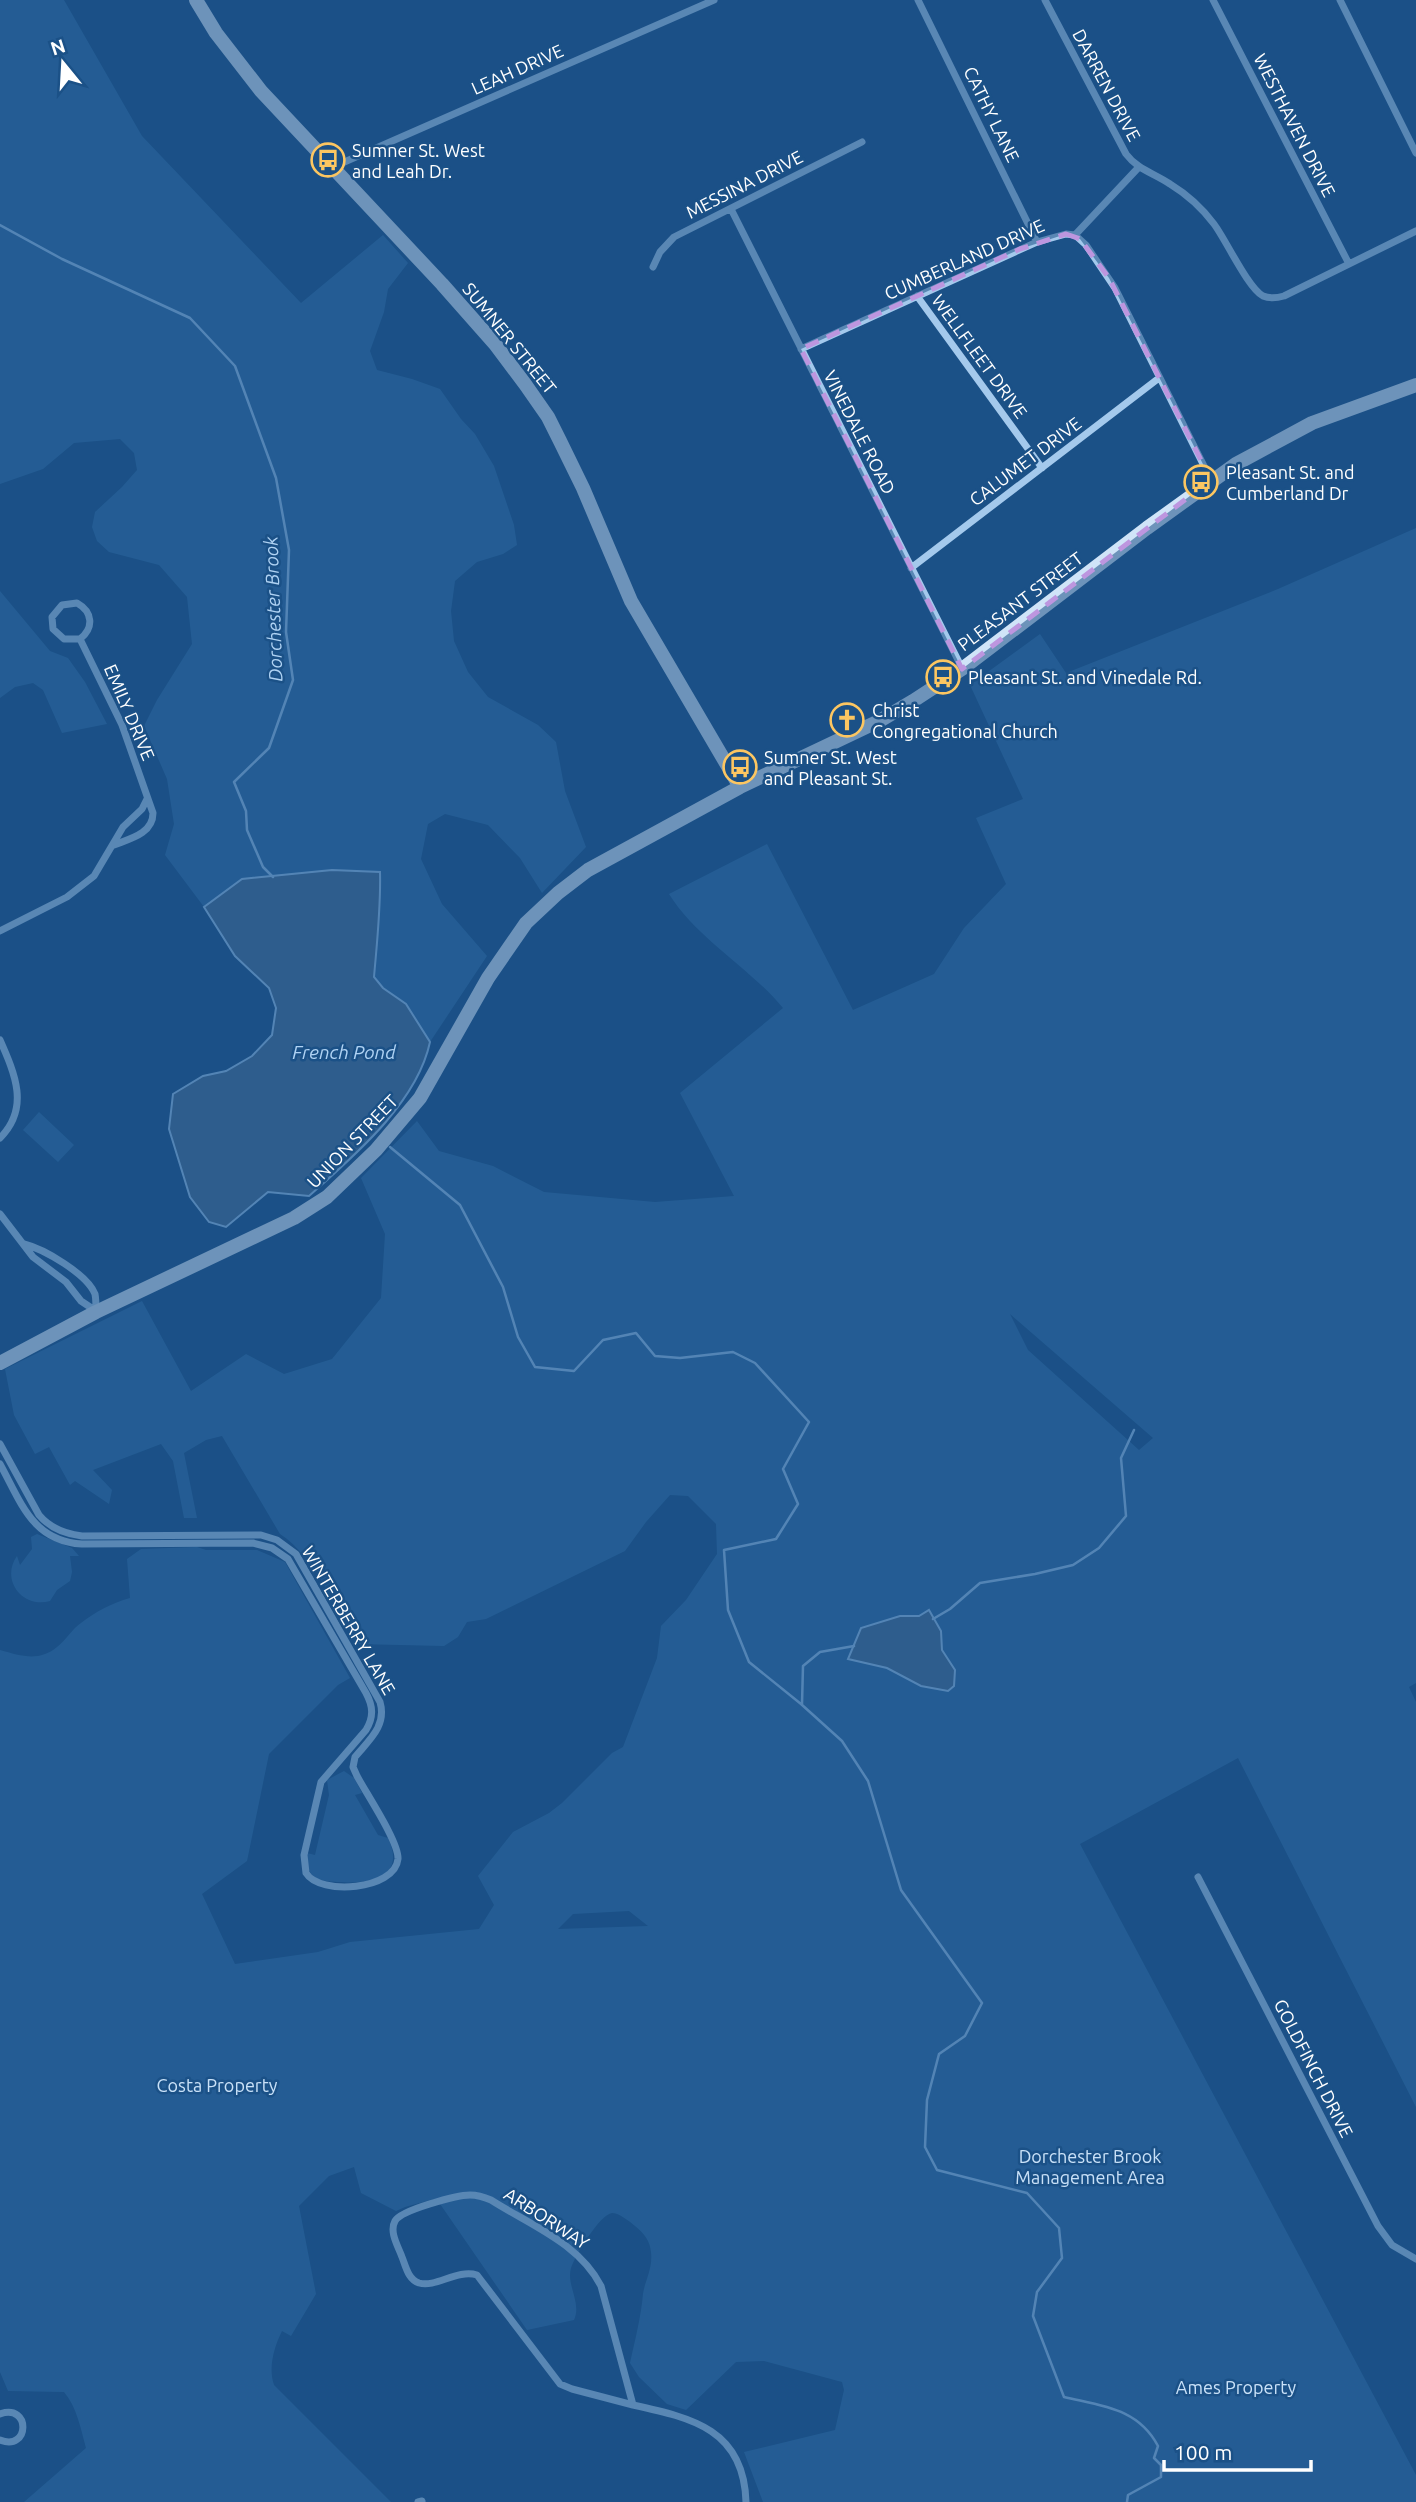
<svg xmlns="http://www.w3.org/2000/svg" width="1416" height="2502" viewBox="0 0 1416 2502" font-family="Ubuntu,sans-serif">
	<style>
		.green { fill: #2f6ca5; fill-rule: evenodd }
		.water { fill: #466d94; stroke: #97c4ee; stroke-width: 2 }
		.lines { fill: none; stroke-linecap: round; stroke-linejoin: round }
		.stream { stroke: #97c4ee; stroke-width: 2.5 }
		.minor { stroke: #a4c9ec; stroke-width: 7 }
		.secondary { stroke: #d0e4f8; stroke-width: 14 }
		.marked { fill: none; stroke: #bd96df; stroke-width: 5; stroke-dasharray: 14 9; stroke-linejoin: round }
		.labels { text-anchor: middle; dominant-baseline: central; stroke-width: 5; stroke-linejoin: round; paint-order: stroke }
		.street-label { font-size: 18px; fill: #fff; stroke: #1b5187 }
		.poi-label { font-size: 18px; fill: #fff; stroke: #1b5187; text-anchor: start }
		.park-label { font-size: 18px; fill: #c9e1f8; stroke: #1b5187 }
		.water-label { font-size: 19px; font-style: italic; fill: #afd2f3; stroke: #1b5187 }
	</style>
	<rect width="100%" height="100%" fill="#1b5187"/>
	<path class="green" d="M0,0H64L142,136L301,303L383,235L408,263L388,289L384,312L370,351L377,370L412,379L440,389L461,419L475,434L494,466L514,525L517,545L503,554L477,562L455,581L451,611L454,641L468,672L488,697L538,725L556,742L565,791L586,847L542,893L520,858L488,825L445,814L428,824L421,859L442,904L487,956L430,1042L406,1004L383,988L374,977L380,872L332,870L242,879L204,907L165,855L174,824L167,779L144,726L157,700L192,644L187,597L159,565L109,552L97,541L92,527L95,512L122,487L137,470L134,453L120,439L74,443L43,469L0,484Z
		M1416,528V1683L1409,1687L1416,1702V2107L1238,1758L1080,1844L1416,2475V2502H763L744,2452L835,2430L844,2390L842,2382L764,2361L736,2362L686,2410L667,2404L639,2377L630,2363C635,2340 641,2317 643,2294C645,2280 653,2268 651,2252C650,2241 644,2233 635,2226C629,2221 619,2213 612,2213C600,2214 575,2256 571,2268C566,2285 582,2303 574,2320L527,2330L438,2201L434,2199L405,2207L396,2211L361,2193L354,2167L329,2176L299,2206L316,2294L291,2336L282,2331C274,2347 268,2368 274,2385L391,2502H24L86,2448C81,2430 77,2407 64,2392L8,2391L0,2372V1650C21,1656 39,1662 57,1647C66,1640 72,1629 81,1623C95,1612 112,1603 130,1598L127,1559L141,1549L197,1547L206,1550H257L285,1562L350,1678L338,1685L269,1754L247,1861L202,1894L235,1964L318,1952L350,1942L479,1929L494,1905L478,1876L513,1832L549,1813L562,1803L612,1753L623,1747L657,1658L661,1626L686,1600L717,1554L716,1524L688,1496L670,1495L646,1522L625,1551L486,1619L467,1622L458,1637L444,1646L357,1644C337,1610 313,1555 280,1534L222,1436L206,1440L184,1453L197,1518H184L173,1461L161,1444L93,1470L112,1490L109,1504L75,1481L70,1485L49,1447L35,1454L14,1415L5,1369L142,1301L191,1391L246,1354L284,1374L332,1359L381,1298L385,1234L361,1178L417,1121L439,1151L493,1166L544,1192L655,1202L734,1196L680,1093L783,1008C749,967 697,939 669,894L767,844L853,1010L934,974L964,928L1006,884L976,818L1023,799L970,685L1040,634L1066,673L1278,589ZM1010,1314L1153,1438L1139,1450L1028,1350ZM900,1616H919L941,1631L942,1650L955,1670L921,1686L887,1668L849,1659ZM629,1911L648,1926L558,1929L573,1914Z
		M0,591L50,651L68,658L85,682L107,724L62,733L43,690L33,683L15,687L0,698Z
		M39,1112L74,1145L58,1162L23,1130Z
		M37,1534L72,1548L79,1556H70L72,1572L70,1581L57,1590L50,1601C23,1609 0,1580 17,1556L20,1565L32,1549L31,1537Z
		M344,1771L354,1778L362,1793L355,1795L378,1835L388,1838C412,1889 345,1885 315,1879L308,1869L307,1853L315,1855L329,1795L327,1780Z"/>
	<path class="water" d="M332,870L380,872C381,907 377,942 374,977L383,988L406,1004L430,1042C417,1103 354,1156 309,1196L268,1192L226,1227L209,1222L190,1197L169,1129L173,1094L203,1076L226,1071L252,1056L272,1035L276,1008L269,988L235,956L204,907L242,879Z
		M929,1610L941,1631L942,1650L955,1670L954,1686L948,1691L921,1686L887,1668L848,1659L861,1628L900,1616H919Z"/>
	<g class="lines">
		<path class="stream" d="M0,225L62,259L190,318L235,366L276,478L289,550L286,632L293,680L269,748L234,782L246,811L247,830L263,867L273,877
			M390,1147L460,1205L503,1287L518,1337L535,1367L574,1371L603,1340L636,1333L655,1356L680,1358L733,1352L755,1363L809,1422L783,1469L798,1504L776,1539L724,1550L728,1610L749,1662L801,1704L842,1741L868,1781L901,1890L982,2003L965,2036L939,2054L927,2100L925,2147L937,2170L1027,2193L1059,2228L1062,2258L1037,2292L1033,2316L1064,2397C1102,2406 1138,2408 1158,2446L1154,2458L1161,2465V2477L1128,2495L1127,2502
			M933,1619L950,1609L980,1583L1035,1574L1073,1565L1099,1548L1126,1516L1121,1458L1134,1430
			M802,1704L803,1666L820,1652L854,1646"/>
		<path class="minor" d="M918,0L1037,242
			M1045,0L1126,154C1138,170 1154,173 1170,184C1188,195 1202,208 1214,224C1226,240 1248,288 1263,296C1270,299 1277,298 1284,296L1416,231
			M1213,0L1349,264
			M1340,0L1416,153
			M333,167L714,0
			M731,209L962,668
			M1075,235L1138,168
			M653,267L660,252L674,237L862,142
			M917,296L1042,468
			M801,349L1037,242L1066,234L1075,235L1086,245L1115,288L1211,480
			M911,568L1159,378
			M80,639C94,628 93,612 77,603L62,605L52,617L53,629L64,639H80L122,725L153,813C153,834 129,839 114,845
			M0,931L67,897L94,876L123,827L142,809L147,799
			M0,1040C15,1074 30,1108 0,1138
			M0,1214L33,1257L66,1282L81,1301L96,1311
			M24,1244C44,1249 87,1274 95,1294C96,1299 96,1306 96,1311
			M0,1444L39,1515C50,1528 65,1534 82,1536L261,1535L277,1540L296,1554L380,1702C387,1726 369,1740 355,1757L353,1767L357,1776C366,1793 399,1842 398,1859C395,1890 320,1896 306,1873L304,1855L321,1782L366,1730C374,1717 373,1706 366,1693L288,1559L272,1548L253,1543L82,1544C32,1541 21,1502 0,1464
			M1198,1877L1378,2226L1392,2245L1416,2259
			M633,2405L601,2286C579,2243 530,2225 491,2200C484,2197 478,2195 470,2195C457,2195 401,2210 395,2221C389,2232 398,2246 402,2257C406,2267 408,2279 419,2283C436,2288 457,2269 477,2275L560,2384L572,2389L633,2405C693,2418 744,2430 746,2502
			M0,2414C31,2403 30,2452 0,2440
			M418,2502L422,2501"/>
		<path class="secondary" d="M196,0L216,33L261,91L442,284L495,344L525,384L548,417L560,441L583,488L631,601L740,787
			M0,1363L96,1312L294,1218L327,1197L376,1150L420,1098L488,978L526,923L558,893L588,870L740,787L881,720L913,701L962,669L1147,528L1236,464L1312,423L1416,385"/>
	</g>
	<path d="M0 0H1416V2502H0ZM1066,234L1080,239L1109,278L1211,480L962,669L801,349L1020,249Z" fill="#1b5187" fill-opacity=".55" fill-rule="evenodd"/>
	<path class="marked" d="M1066,234L1080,239L1109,278L1211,480L962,669L801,349L1020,249Z"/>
	<defs>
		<symbol id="bus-ring" viewBox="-11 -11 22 22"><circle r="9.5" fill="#1b5187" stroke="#fcc661" stroke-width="1.5"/><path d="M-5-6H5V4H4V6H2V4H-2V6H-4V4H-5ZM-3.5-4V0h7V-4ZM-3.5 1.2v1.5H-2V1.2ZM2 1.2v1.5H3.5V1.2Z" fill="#fcc661"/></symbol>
		<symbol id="church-ring" viewBox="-11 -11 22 22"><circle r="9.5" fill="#1b5187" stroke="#fcc661" stroke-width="1.5"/><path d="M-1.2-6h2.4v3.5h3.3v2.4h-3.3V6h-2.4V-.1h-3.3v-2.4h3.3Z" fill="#fcc661"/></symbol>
	</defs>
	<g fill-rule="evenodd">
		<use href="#bus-ring" x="309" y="141" width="38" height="38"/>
		<use href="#bus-ring" x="1182" y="463" width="38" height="38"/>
		<use href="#bus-ring" x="924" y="658" width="38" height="38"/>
		<use href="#church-ring" x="828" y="701" width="38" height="38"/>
		<use href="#bus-ring" x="721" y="748" width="38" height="38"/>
	</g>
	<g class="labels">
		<g class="street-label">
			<text transform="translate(517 69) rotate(-24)">LEAH DRIVE</text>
			<text transform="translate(1107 85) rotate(62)">DARREN DRIVE</text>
			<text transform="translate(992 114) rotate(64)">CATHY LANE</text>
			<text transform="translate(1295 125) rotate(63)">WESTHAVEN DRIVE</text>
			<text transform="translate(744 184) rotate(-27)">MESSINA DRIVE</text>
			<text transform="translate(964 259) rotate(-24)">CUMBERLAND DRIVE</text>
			<text transform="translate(510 338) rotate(51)">SUMNER STREET</text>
			<text transform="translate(980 356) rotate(54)">WELLFLEET DRIVE</text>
			<text transform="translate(860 432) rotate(63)">VINEDALE ROAD</text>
			<text transform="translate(1025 461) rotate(-37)">CALUMET DRIVE</text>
			<text transform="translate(1020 601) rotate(-37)">PLEASANT STREET</text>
			<text transform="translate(130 712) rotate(67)">EMILY DRIVE</text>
			<text transform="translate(352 1141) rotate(-46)">UNION STREET</text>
			<text transform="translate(349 1620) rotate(60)">WINTERBERRY LANE</text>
			<text transform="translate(1314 2068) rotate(63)">GOLDFINCH DRIVE</text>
			<text transform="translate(547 2218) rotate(33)">ARBORWAY</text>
		</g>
		<g class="poi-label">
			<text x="352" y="150">Sumner St. West<tspan x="352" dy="21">and Leah Dr.</tspan></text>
			<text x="1226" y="472">Pleasant St. and<tspan x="1226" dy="21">Cumberland Dr</tspan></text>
			<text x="968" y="677">Pleasant St. and Vinedale Rd.</text>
			<text x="872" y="710">Christ<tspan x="872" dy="21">Congregational Church</tspan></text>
			<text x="764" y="757">Sumner St. West<tspan x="764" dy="21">and Pleasant St.</tspan></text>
		</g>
		<g class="park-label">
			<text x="217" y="2085">Costa Property</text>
			<text x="1090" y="2156">Dorchester Brook<tspan x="1090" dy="21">Management Area</tspan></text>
			<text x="1236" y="2387">Ames Property</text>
		</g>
		<g class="water-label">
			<text transform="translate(273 609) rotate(-92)">Dorchester Brook</text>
			<text x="344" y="1052">French Pond</text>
		</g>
	</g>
	<g transform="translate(63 63) rotate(342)" stroke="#1b5187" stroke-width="5" paint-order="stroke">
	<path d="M0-5L12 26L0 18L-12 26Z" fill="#ffffff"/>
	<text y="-10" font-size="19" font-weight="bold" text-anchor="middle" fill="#ffffff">N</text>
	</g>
	<path d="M1164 2460v10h147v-10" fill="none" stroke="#ffffff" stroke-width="3.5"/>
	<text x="1174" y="2460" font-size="21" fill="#ffffff" stroke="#1b5187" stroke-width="5" paint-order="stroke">100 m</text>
</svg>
